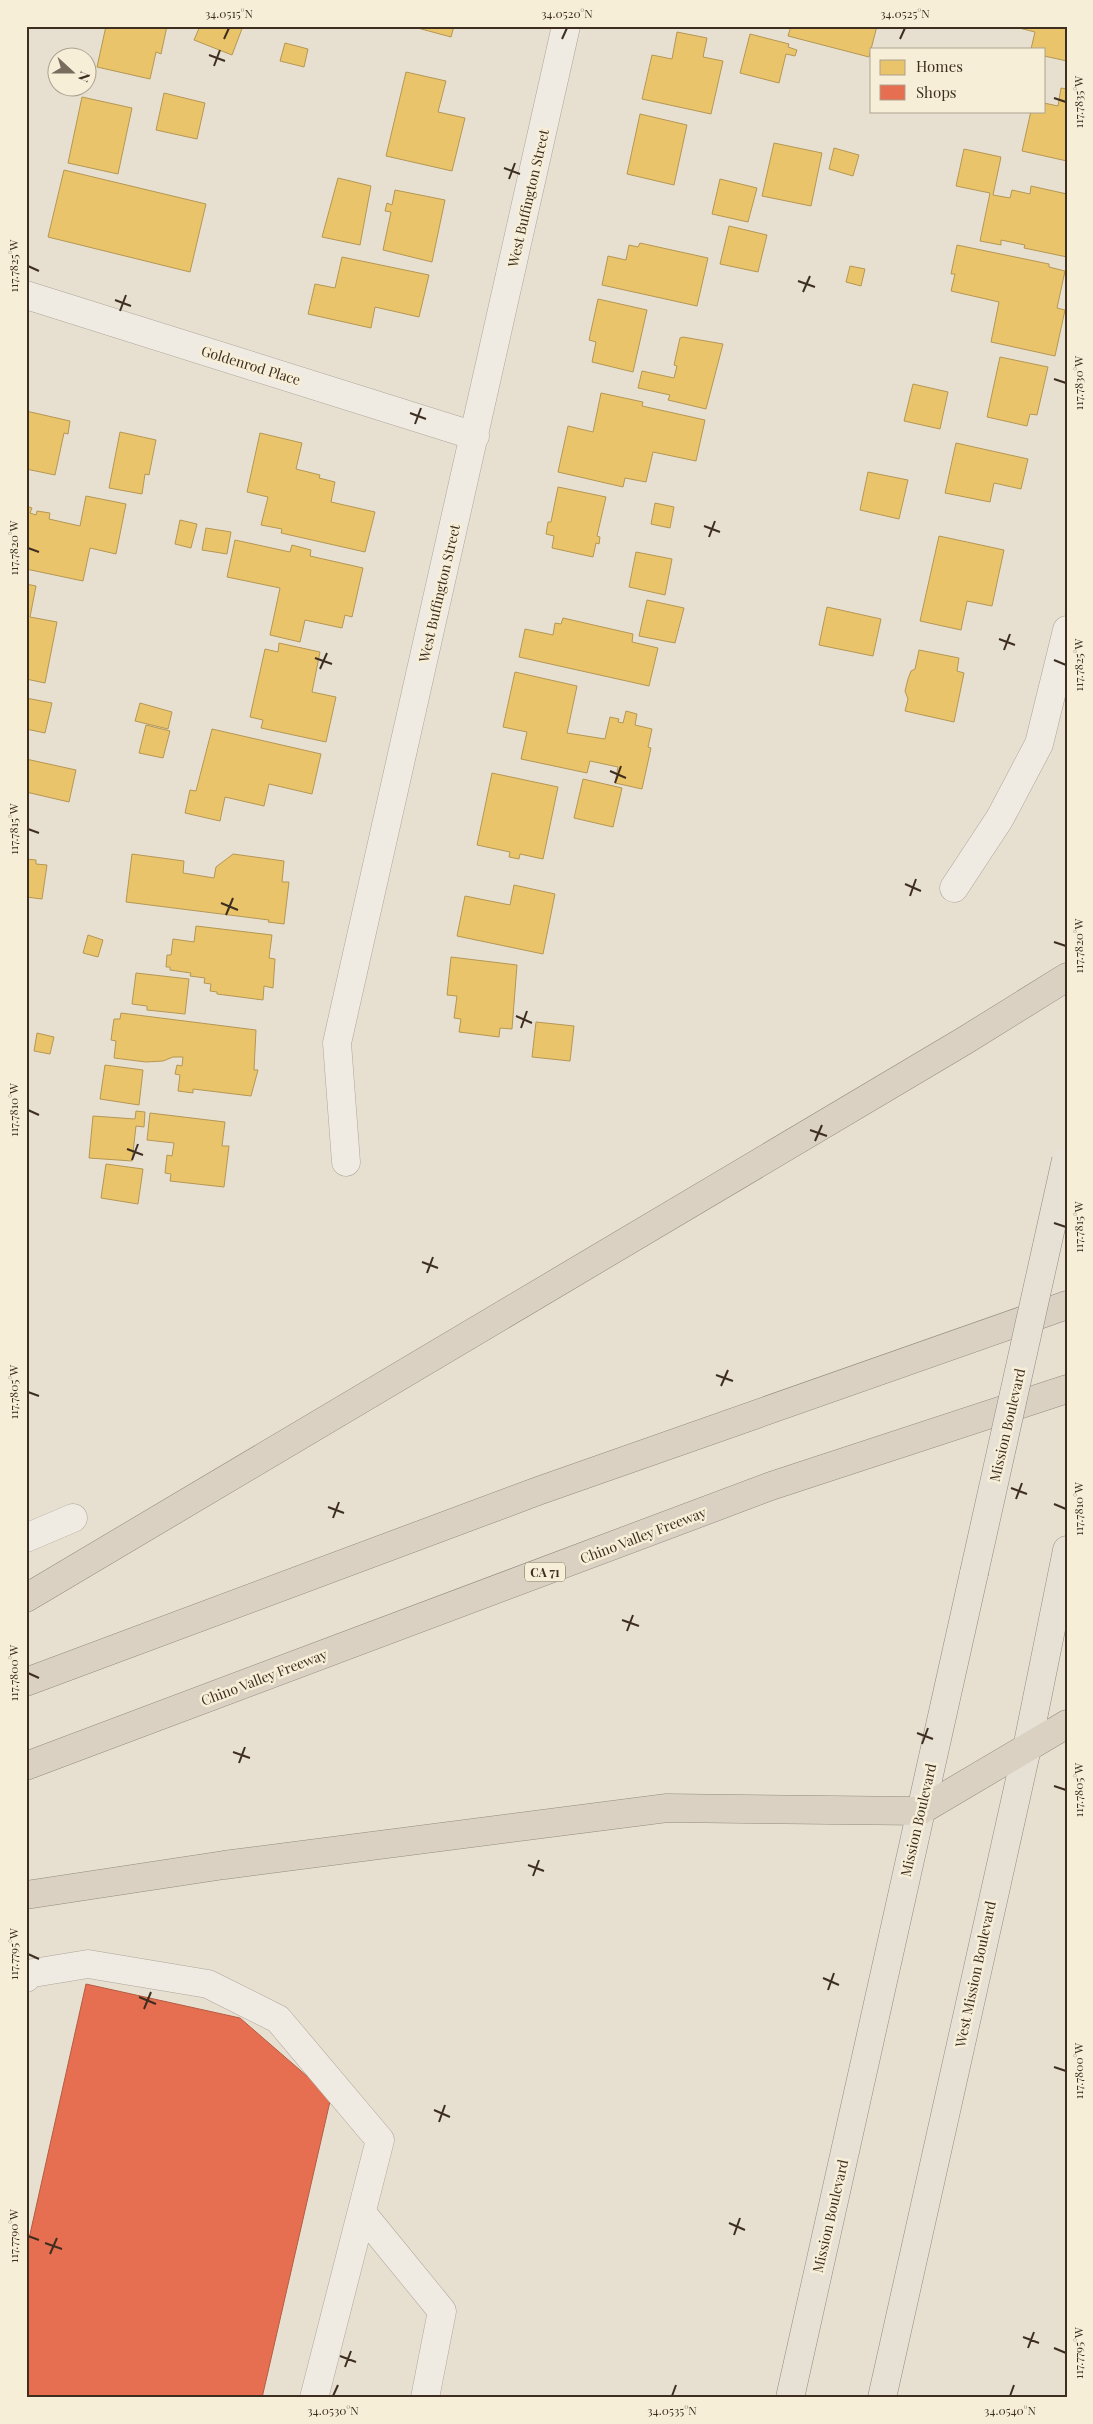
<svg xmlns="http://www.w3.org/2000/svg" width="1093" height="2424" viewBox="0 0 1093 2424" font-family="'Playfair Display',serif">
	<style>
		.homes { fill: #e9c46a; stroke: #b59754 }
		.shops { fill: #e76f51; stroke: #b45c42 }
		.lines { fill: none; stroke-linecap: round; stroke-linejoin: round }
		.minor-casing { stroke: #ada599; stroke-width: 29 }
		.major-casing { stroke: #928b80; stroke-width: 29 }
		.highway-casing { stroke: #928b80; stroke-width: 29 }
		.minor { stroke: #efebe3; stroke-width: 28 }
		.major { stroke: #e6e1d4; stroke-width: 28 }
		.highway { stroke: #dad1c2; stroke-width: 28 }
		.major-bridge-casing { stroke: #928b80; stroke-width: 29; stroke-linecap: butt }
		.major-bridge { stroke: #e6e1d4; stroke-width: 28 }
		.ticks { fill: none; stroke: #3d2e20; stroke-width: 2 }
		.labels { text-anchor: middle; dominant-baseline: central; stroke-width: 5; stroke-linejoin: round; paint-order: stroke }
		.shield { fill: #f7eed8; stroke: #756857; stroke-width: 1 }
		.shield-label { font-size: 12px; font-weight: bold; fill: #3d2e20 }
		.street-label { font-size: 14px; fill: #3d2e20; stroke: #f7eed8 }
		.neatline { fill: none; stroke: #3d2e20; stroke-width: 2 }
		.ticks-label { font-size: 12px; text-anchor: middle; fill: #3d2e20 }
	</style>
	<rect width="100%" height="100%" fill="#e7e0d1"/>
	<path class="homes" d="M106,26H167L161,54L156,52L150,79L97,67Z
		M200,26H243L232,55L194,40Z
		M410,26H454L451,37Z
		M791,26H877L869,57L788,36Z
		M1011,26H1067V61L1044,56V49H1031L1035,32Z
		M677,32L707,38L703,57L723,61L711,114L642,99L652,55L672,59Z
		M750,34L789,44L788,47L797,50L795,56L786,54L779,83L740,73Z
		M285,43L308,49L304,67L280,61Z
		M406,72L446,81L438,112L465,118L452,171L386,156Z
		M1061,88L1067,89V161L1022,151L1031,111H1044V103L1058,106Z
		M164,93L205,103L197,139L156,130Z
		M82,97L132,108L118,174L68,163Z
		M640,114L687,125L674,185L627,174Z
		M774,143L822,153L811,206L762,196Z
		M834,148L859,155L853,176L829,169Z
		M964,149L1001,157L993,195L1010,198L1012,190L1030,194L1031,186L1067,194V257L1024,248L1025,245L1001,240V245L980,241L990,193L956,186Z
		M64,170L206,204L190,272L48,237Z
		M338,178L371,186L360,245L322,237Z
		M720,179L757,188L748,222L712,214Z
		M395,190L445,200L432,262L383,250L391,212L385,211L387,203L392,205Z
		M729,226L767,235L758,272L720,264Z
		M640,243L708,258L697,306L602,285L608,256L626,260L629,245L638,247Z
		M957,245L1049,264V267L1065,271L1057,308L1065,310L1055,356L991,342L999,302L951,291L955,274H951Z
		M342,257L429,275L419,317L375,307L371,328L308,314L315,284L335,288Z
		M850,266L865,269L861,286L846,282Z
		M598,299L647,310L633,372L592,362L596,342L589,340Z
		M683,337L723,344L706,409L668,400L670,395L638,388L642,371L674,378L677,366L674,365L680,338Z
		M1000,357L1048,367L1037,415L1030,414L1027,426L987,417Z
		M913,384L948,392L940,429L904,421Z
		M601,393L643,402L642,406L705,420L696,461L653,452L646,482L625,478L623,487L558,472L568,426L593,432Z
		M26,411L70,421L68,434L64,433L55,475L26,469Z
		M120,432L156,440L149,475L145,474L142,494L109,488Z
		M260,433L302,443L296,469L320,475L319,478L335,482L331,502L375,512L365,552L281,533L282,529L261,525L268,497L247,492Z
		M956,443L1028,459L1021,489L994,483L990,502L945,493Z
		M868,472L908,480L899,519L860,510Z
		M558,487L606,497L597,536L600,537L599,544L596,543L593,557L552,548L554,536L546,534L548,522H551Z
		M86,496L126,504L116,554L90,548L83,581L26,569V506L32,508L30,513L36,515L37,511L50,513L49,519L80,526Z
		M655,503L674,507L670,528L651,524Z
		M180,520L197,524L191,548L175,544Z
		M206,528L231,532L227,554L202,550Z
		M939,536L1004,550L992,606L967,601L961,630L920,621Z
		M235,540L290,552L292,545L311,550L310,556L363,568L352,617L345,615L342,628L305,620L300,642L270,635L280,588L227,577Z
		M636,552L672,559L665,595L629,587Z
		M26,584L36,586L30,617L57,622L45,683L26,679Z
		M647,600L684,608L675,643L639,636Z
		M827,607L881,619L873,656L819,645Z
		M563,618L633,634L632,642L658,648L649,686L519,657L525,629L553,635L555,623L561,624Z
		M279,643L320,652L312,692L336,697L326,742L261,728L263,720L250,717L265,649L278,652Z
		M919,650L959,658L957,671L964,673L954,722L905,711L908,699L905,691L908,679L911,671L915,669Z
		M515,672L577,686L567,733L605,739L610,717L619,719L618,722L623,723L626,711L637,714L635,725L652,729L648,747L651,748L642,789L615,783L618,767L590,761L587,773L521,759L527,732L503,727Z
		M26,698L52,703L45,733L26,729Z
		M140,703L172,712L168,729L135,721Z
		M146,725L170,731L163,758L139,753Z
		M212,729L321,754L312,794L269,784L264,806L225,797L220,821L185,813L190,790L196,791Z
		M26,759L76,770L69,802L26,792Z
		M492,773L558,787L543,859L520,854L519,859L509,857L510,852L477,845Z
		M583,779L622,788L613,827L574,818Z
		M132,854L184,861L183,873L214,878L216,867L233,854L284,861L282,882H289L284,924L268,922L269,920L126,902Z
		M26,859L36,860V864L47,865L42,899L26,897Z
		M514,885L555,894L543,954L457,936L465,896L510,905Z
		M196,926L272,935L269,958L275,959L273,988L264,986L263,1000L217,994V992L210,991L211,984L204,983L205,978L190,976L191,973L170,970V967H166L167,955H171L173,939L194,942Z
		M88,935L103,940L98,957L83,953Z
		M451,957L517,965L512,1029L500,1028L499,1037L459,1032L461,1019L454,1018L457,996L447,995Z
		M136,973L189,979L185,1014L147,1010V1006L132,1004Z
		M121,1013L256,1030L254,1070H258L251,1096L193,1089V1093L178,1091L180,1075L175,1074L177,1065L182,1066L183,1057H173L163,1061L146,1062L114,1058L116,1041L111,1040L114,1019H120Z
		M536,1022L574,1026L570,1061L532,1057Z
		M37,1033L54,1037L50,1054L34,1051Z
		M105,1065L143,1070L139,1105L100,1099Z
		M136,1111L145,1112L144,1127L136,1126L132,1161L89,1158L93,1116L135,1119Z
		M150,1113L225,1122L222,1146H229L224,1187L170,1181L171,1174L165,1173L167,1155L172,1156L174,1143L147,1140Z
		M106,1164L143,1169L138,1204L101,1198Z"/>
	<path class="shops" d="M86,1984L240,2018L331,2097L262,2398H26V2252Z"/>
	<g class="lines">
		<defs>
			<path id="minor" d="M26,295L475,436
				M954,888L1000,818L1039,744L1067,630
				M346,1162L337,1043L566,26
				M26,1538L73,1518
				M26,1978L27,1974L88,1964L208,1984L278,2019L380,2140L314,2398
				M362,2213L442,2311L425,2398"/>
			<path id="major" d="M790,2398L974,1573
				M882,2398L1027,1748L1067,1550"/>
			<path id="highway" d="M26,1598L964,1041L1067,977
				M26,1682L538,1491L1067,1305
				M26,1766L771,1486L1067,1389
				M26,1895L224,1865L667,1808L920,1811L1067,1724"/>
		</defs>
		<use href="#minor" class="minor-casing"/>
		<use href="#major" class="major-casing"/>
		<use href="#highway" class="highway-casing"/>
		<use href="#minor" class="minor"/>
		<use href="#major" class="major"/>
		<use href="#highway" class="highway"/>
		<defs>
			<path id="major-bridge" d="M974,1573L1066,1160"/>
		</defs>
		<use href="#major-bridge" class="major-bridge-casing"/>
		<use href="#major-bridge" class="major-bridge"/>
	</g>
	<path class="ticks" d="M224,39L229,28M562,39L567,28M900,39L905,28M209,55L225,61M214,66L220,50M1054,98L1066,102M504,168L520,174M509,179L515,163M28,266L39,271M798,281L815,287M803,292L810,276M115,300L131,306M120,311L126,295M1054,379L1066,383M410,413L426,419M415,424L421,408M704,526L720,532M709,537L715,521M28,548L39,552M999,639L1015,645M1004,650L1010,634M315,658L332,664M1054,660L1066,665M320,669L327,653M610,771L626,778M615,783L621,766M28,829L39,833M905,884L921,891M910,896L916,879M221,903L238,910M226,915L233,898M1054,942L1066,946M516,1016L532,1023M521,1028L527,1011M28,1110L39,1115M810,1130L827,1136M815,1141L822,1125M127,1149L143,1155M132,1160L138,1144M1054,1223L1066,1227M422,1262L438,1268M427,1273L433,1257M716,1375L733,1381M721,1386L728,1370M28,1392L39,1396M1011,1488L1027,1494M1016,1499L1022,1483M1054,1504L1066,1509M328,1507L344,1513M333,1518L339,1502M622,1620L639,1626M627,1631L633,1615M28,1673L39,1678M917,1733L933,1739M922,1744L928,1728M233,1752L250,1758M239,1763L245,1747M1054,1786L1066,1790M528,1865L544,1871M533,1876L539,1860M28,1954L39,1959M823,1978L839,1985M828,1990L834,1973M139,1997L156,2004M144,2009L151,1992M1054,2067L1066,2071M434,2110L450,2117M439,2122L445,2105M729,2223L745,2230M734,2235L740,2218M28,2236L39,2240M45,2243L62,2249M50,2254L57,2238M1023,2337L1039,2343M1028,2348L1034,2332M1054,2348L1066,2353M340,2356L356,2362M345,2367L351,2351M333,2396L338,2385M672,2396L676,2385M1010,2396L1014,2385"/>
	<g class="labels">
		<rect class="shield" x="525" y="1562.5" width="40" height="19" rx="4"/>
		<g class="shield-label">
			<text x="545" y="1572">CA 71</text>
		</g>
		<g class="street-label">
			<text transform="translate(528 198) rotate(-77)">West Buffington Street</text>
			<text transform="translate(251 365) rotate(17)">Goldenrod Place</text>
			<text transform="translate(439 593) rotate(-77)">West Buffington Street</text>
			<text transform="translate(1007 1425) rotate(-77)">Mission Boulevard</text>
			<text transform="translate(643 1535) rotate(-21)">Chino Valley Freeway</text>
			<text transform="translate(264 1677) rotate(-21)">Chino Valley Freeway</text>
			<text transform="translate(918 1820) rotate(-77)">Mission Boulevard</text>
			<text transform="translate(975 1974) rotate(-78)">West Mission Boulevard</text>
			<text transform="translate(830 2216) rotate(-77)">Mission Boulevard</text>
		</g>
	</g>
	<rect width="1093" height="2424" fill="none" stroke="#f7eed8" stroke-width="55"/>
	<rect x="870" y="48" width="175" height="65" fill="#f7eed8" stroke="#ada18e"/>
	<rect x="880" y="60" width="25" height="15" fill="#e9c46a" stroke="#ada18e"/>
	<text x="916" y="72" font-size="15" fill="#3d2e20">Homes</text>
	<rect x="880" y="85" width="25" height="15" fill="#e76f51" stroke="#ada18e"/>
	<text x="916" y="98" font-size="15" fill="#3d2e20">Shops</text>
	<g transform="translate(72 72) rotate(111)"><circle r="24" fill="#f7eed8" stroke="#ada18e"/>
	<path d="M0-4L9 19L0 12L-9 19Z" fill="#786c5e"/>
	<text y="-8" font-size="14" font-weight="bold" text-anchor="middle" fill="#3d2e20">N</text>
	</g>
	<rect x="28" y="28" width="1038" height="2368" class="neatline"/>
	<g class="ticks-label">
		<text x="229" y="18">34.0515°N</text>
		<text x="567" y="18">34.0520°N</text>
		<text x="905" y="18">34.0525°N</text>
		<text transform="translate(1079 102) rotate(-90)" y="4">117.7835°W</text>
		<text transform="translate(14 266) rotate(-90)" y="4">117.7825°W</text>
		<text transform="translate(1079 383) rotate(-90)" y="4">117.7830°W</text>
		<text transform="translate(14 548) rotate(-90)" y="4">117.7820°W</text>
		<text transform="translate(1079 665) rotate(-90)" y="4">117.7825°W</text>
		<text transform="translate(14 829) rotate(-90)" y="4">117.7815°W</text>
		<text transform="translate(1079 946) rotate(-90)" y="4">117.7820°W</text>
		<text transform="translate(14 1110) rotate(-90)" y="4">117.7810°W</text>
		<text transform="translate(1079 1227) rotate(-90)" y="4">117.7815°W</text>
		<text transform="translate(14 1392) rotate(-90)" y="4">117.7805°W</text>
		<text transform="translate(1079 1509) rotate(-90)" y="4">117.7810°W</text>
		<text transform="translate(14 1673) rotate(-90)" y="4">117.7800°W</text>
		<text transform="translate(1079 1790) rotate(-90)" y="4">117.7805°W</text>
		<text transform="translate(14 1954) rotate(-90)" y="4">117.7795°W</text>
		<text transform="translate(1079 2071) rotate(-90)" y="4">117.7800°W</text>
		<text transform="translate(14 2236) rotate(-90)" y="4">117.7790°W</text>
		<text transform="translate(1079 2353) rotate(-90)" y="4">117.7795°W</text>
		<text x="333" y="2415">34.0530°N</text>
		<text x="672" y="2415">34.0535°N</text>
		<text x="1010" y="2415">34.0540°N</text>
	</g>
</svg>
